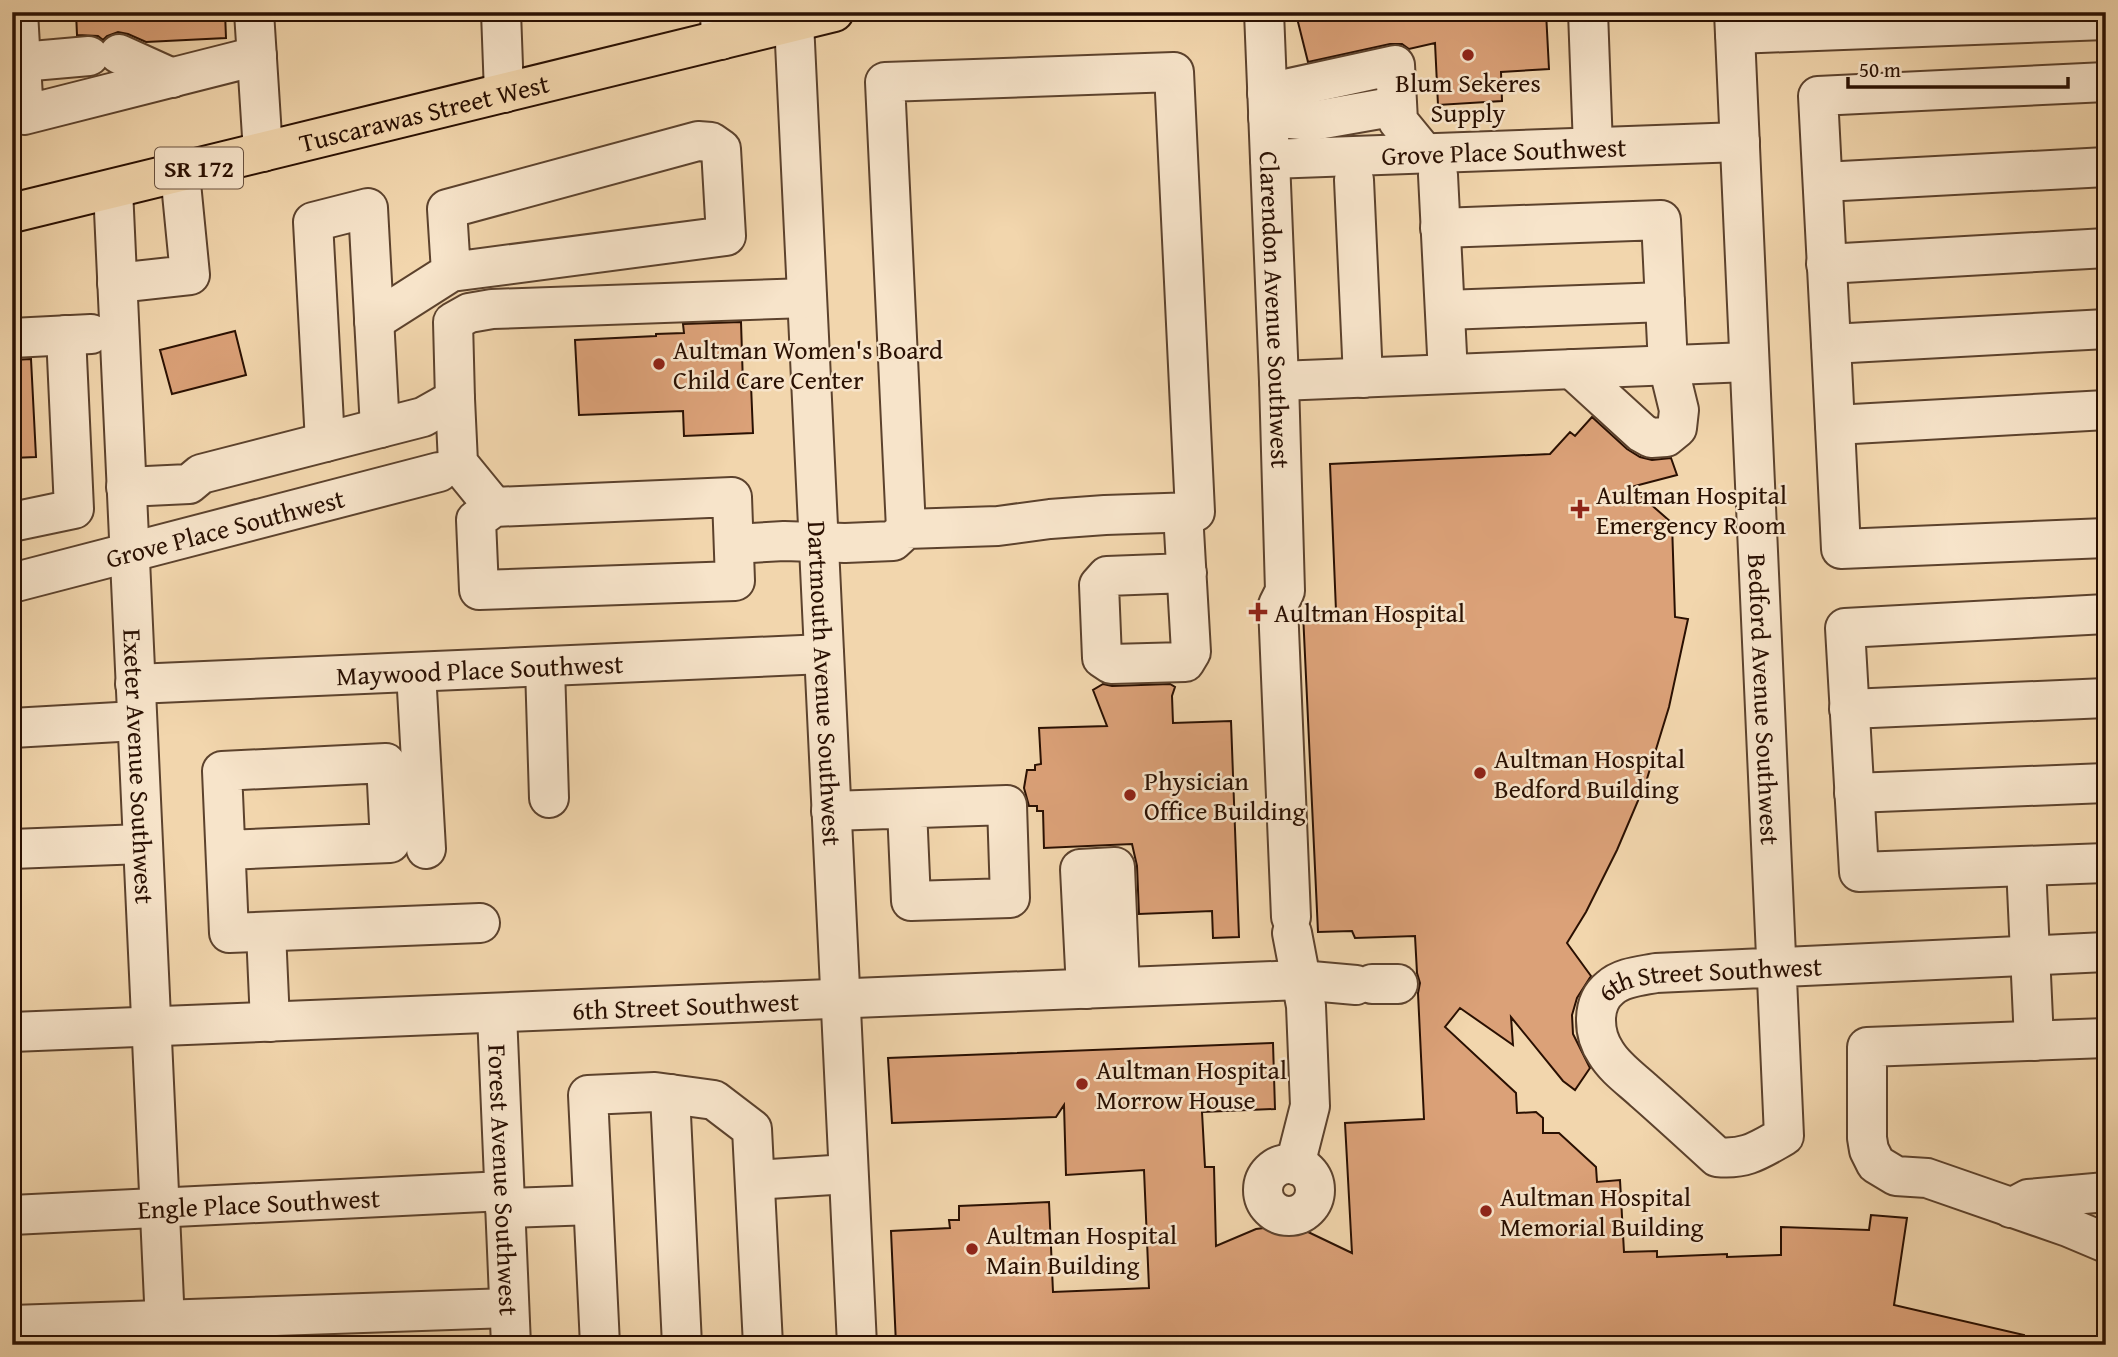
<svg xmlns="http://www.w3.org/2000/svg" width="2118" height="1357" viewBox="0 0 2118 1357" font-family="'Gentium Book Plus',serif">
	<style>
		.building { fill: #dba178; stroke: #2a1002; stroke-width: 2 }
		.lines { fill: none; stroke-linecap: round; stroke-linejoin: round }
		.minor-casing { stroke: #5c422d; stroke-width: 42 }
		.major-casing { stroke: #2a1002; stroke-width: 42 }
		.minor { stroke: #f7e4ca; stroke-width: 38 }
		.major { stroke: #f2d6ad; stroke-width: 38 }
		.poi-dot { fill: #8f2418; stroke: #f7e4ca; stroke-width: 2.5 }
		.labels { text-anchor: middle; dominant-baseline: central; stroke-width: 5; stroke-linejoin: round; paint-order: stroke }
		.shield { fill: #f7e4ca; stroke: #68503e; stroke-width: 2 }
		.shield-label { font-size: 24px; font-weight: bold; fill: #2a1002 }
		.poi-label { font-size: 26px; fill: #2a1002; stroke: #f7e4ca; text-anchor: start }
		.street-label { font-size: 26px; fill: #2a1002; stroke: #f7e4ca }
	</style>
	<rect width="100%" height="100%" fill="#f2d6ad"/>
	<filter id="stains"><feTurbulence type="fractalNoise" baseFrequency=".00286" numOctaves="4"/><feColorMatrix values="0 0 0 0 .2 0 0 0 0 .09 0 0 0 0 .02 0 0 0 .5 -.17"/></filter>
	<radialGradient id="worn" r=".72"><stop offset=".6" stop-color="#630" stop-opacity="0"/><stop offset="1" stop-color="#630" stop-opacity=".3"/></radialGradient>
	<path class="building" d="M76,12H225L226,38L146,42L128,34L118,32L107,36L103,40L98,36L77,35Z
		M1323,12H1546L1549,69L1501,72L1502,101L1438,105L1435,43L1409,49L1402,44H1390L1308,62L1297,18Z
		M741,322L743,385H751L753,433L684,436L683,411L579,415L575,340L656,336V334L684,333L683,324Z
		M235,331L246,375L172,394L160,350Z
		M31,359L36,457L12,458V360Z
		M1592,417L1627,449L1640,457L1652,460L1671,458L1677,475L1631,487L1672,523L1675,617L1688,619L1669,707L1646,782L1617,850L1586,912L1567,943L1591,976L1577,998L1572,1015L1573,1034L1590,1068L1575,1090L1563,1081L1511,1017L1513,1045L1460,1008L1445,1027L1516,1093L1517,1113L1536,1112L1543,1118V1133H1559L1596,1167L1597,1182L1620,1180L1624,1252L1657,1251V1257L1727,1254V1257L1781,1255V1227L1869,1230L1871,1215L1907,1218L1894,1305L2024,1335L2023,1345H896L891,1231L950,1228L949,1220H959V1206L1049,1202L1053,1292L1149,1288L1144,1170L1066,1175L1064,1105L1056,1117L892,1123L888,1058L1273,1043L1275,1109L1202,1112L1205,1167H1214L1216,1246L1256,1229L1280,1226L1304,1230L1352,1253L1345,1123L1424,1119L1418,993L1420,983L1417,973L1415,936L1355,938L1352,931L1318,932L1303,613L1336,611L1330,464L1550,454L1570,432L1575,436Z
		M1103,684L1112,686L1170,684L1175,687L1172,696L1173,723L1231,721L1239,937L1213,938L1212,911L1139,914L1137,866L1132,844L1044,848L1043,811H1037V806H1029L1024,788L1027,770H1035V765L1041,764L1039,728L1107,726L1093,690Z"/>
	<g class="lines">
		<defs>
			<g id="minor">
				<path d="M18,12L24,115L257,56"/>
				<path d="M254,12L263,152"/>
				<path d="M501,12L504,93"/>
				<path d="M720,12L721,40"/>
				<path id="s1" d="M1264,12L1279,381L1285,591L1278,605L1291,917"/>
				<path d="M1588,12L1593,147"/>
				<path id="s2" d="M1734,12L1784,1136C1759,1150 1746,1160 1717,1157C1693,1135 1669,1113 1644,1091C1631,1079 1615,1068 1606,1053C1593,1034 1591,1003 1610,988C1622,977 1641,976 1656,973L2106,952"/>
				<path id="s3" d="M794,22L857,1345"/>
				<path d="M1735,34L2106,20"/>
				<path d="M119,54L172,78"/>
				<path d="M21,62L89,56"/>
				<path d="M2106,82L1818,96L1831,344L2106,329"/>
				<path d="M1267,93L1395,65L1398,121L1425,154"/>
				<path d="M1268,117L1312,121L1397,106"/>
				<path id="s4" d="M1270,159L1740,142"/>
				<path d="M1438,175L1448,374"/>
				<path d="M1354,180L1363,378"/>
				<path d="M1823,182L2106,167"/>
				<path id="s5" d="M113,189L166,1345"/>
				<path d="M1440,228L1661,220L1668,365L1679,410L1677,428L1666,437L1651,438L1642,433L1572,369"/>
				<path d="M1826,264L2106,248"/>
				<path d="M117,283L190,275L180,173"/>
				<path d="M1445,310L1665,302"/>
				<path d="M374,321L451,272L726,236L721,149L711,142L698,141L447,209L451,272"/>
				<path d="M12,338L91,334"/>
				<path d="M1831,344L1841,549L2106,538"/>
				<path d="M1279,381L1748,362"/>
				<path d="M455,399L458,463L494,507"/>
				<path d="M1835,425L2106,410"/>
				<path d="M325,442L313,222L368,208L380,428"/>
				<path d="M126,487L189,484L201,474L423,417L455,399L453,322L469,313L492,309L807,298"/>
				<path d="M732,497L735,581L479,590L476,520L494,507Z"/>
				<path d="M1183,513L1191,652L1185,662L1111,664L1102,658L1099,585L1107,576L1187,573"/>
				<path d="M12,522L74,509L66,335"/>
				<path d="M734,544L784,541L845,543L893,541L906,529L998,526L1050,519L1105,515L1195,512L1174,72L885,82L906,529"/>
				<path id="s6" d="M12,583L439,472"/>
				<path d="M2106,614L1845,628L1859,872L2106,863"/>
				<path d="M545,667L549,798"/>
				<path d="M416,672L426,849"/>
				<path id="s7" d="M135,684L824,654"/>
				<path d="M1849,709L2106,698"/>
				<path d="M12,728L136,721"/>
				<path d="M1854,793L2106,783"/>
				<path d="M831,811L1007,805L1010,898L911,901L907,809"/>
				<path d="M12,849L142,844"/>
				<path d="M226,850L390,843L386,763L222,771L229,933L480,923"/>
				<path d="M2026,866L2034,1041"/>
				<path d="M266,932L270,1022"/>
				<path d="M1292,933L1306,1006L1310,1106L1295,1165"/>
				<path d="M1372,984H1398"/>
				<path d="M1086,989L1080,869L1115,867L1120,987"/>
				<path id="s8" d="M497,1014L511,1345"/>
				<path id="s9" d="M12,1032C442,1016 871,997 1300,980L1356,985"/>
				<path d="M2106,1038L1867,1047V1138L1869,1150L1876,1164L1896,1176L1927,1178L2068,1227L2106,1243"/>
				<path d="M670,1094L682,1345"/>
				<circle cx="1289" cy="1190" r="26"/>
				<path d="M755,1180L848,1174"/>
				<path d="M505,1208L593,1205"/>
				<path d="M2011,1208L2028,1199L2106,1192"/>
				<path id="s10" d="M12,1215L504,1191"/>
				<path d="M12,1325L509,1308"/>
				<path d="M600,1345L588,1095L655,1092L714,1100L752,1129L763,1345"/>
			</g>
			<g id="major">
				<path id="s11" d="M12,213L834,12"/>
			</g>
		</defs>
		<use href="#minor" class="minor-casing"/>
		<use href="#major" class="major-casing"/>
		<use href="#minor" class="minor"/>
		<use href="#major" class="major"/>
	</g>
	<g class="poi-dot">
		<circle cx="1468" cy="55" r="7"/>
		<circle cx="659" cy="364" r="7"/>
		<path d="M1576.5 498.5h7v7h7v7h-7v7h-7v-7h-7v-7h7z"/>
		<path d="M1254.5 601.5h7v7h7v7h-7v7h-7v-7h-7v-7h7z"/>
		<circle cx="1480" cy="773" r="7"/>
		<circle cx="1130" cy="795" r="7"/>
		<circle cx="1082" cy="1084" r="7"/>
		<circle cx="1486" cy="1211" r="7"/>
		<circle cx="972" cy="1249" r="7"/>
	</g>
	<g class="labels">
		<rect class="shield" x="155" y="147.5" width="88" height="41" rx="5"/>
		<g class="shield-label">
			<text x="199" y="168">SR 172</text>
		</g>
		<g class="poi-label">
			<text x="1468" y="82" text-anchor="middle">Blum Sekeres<tspan x="1468" dy="30">Supply</tspan></text>
			<text x="673" y="349">Aultman Women's Board<tspan x="673" dy="30">Child Care Center</tspan></text>
			<text x="1596" y="494">Aultman Hospital<tspan x="1596" dy="30">Emergency Room</tspan></text>
			<text x="1274" y="612">Aultman Hospital</text>
			<text x="1494" y="758">Aultman Hospital<tspan x="1494" dy="30">Bedford Building</tspan></text>
			<text x="1144" y="780">Physician<tspan x="1144" dy="30">Office Building</tspan></text>
			<text x="1096" y="1069">Aultman Hospital<tspan x="1096" dy="30">Morrow House</tspan></text>
			<text x="1500" y="1196">Aultman Hospital<tspan x="1500" dy="30">Memorial Building</tspan></text>
			<text x="986" y="1234">Aultman Hospital<tspan x="986" dy="30">Main Building</tspan></text>
		</g>
		<g class="street-label">
			<text stroke="none"><textPath href="#s11" startOffset="424">Tuscarawas Street West</textPath></text>
			<text stroke="none"><textPath href="#s4" startOffset="234">Grove Place Southwest</textPath></text>
			<text stroke="none"><textPath href="#s1" startOffset="298">Clarendon Avenue Southwest</textPath></text>
			<text stroke="none"><textPath href="#s6" startOffset="220">Grove Place Southwest</textPath></text>
			<text stroke="none"><textPath href="#s7" startOffset="345">Maywood Place Southwest</textPath></text>
			<text stroke="none"><textPath href="#s3" startOffset="662">Dartmouth Avenue Southwest</textPath></text>
			<text stroke="none"><textPath href="#s2" startOffset="688">Bedford Avenue Southwest</textPath></text>
			<text stroke="none"><textPath href="#s5" startOffset="578">Exeter Avenue Southwest</textPath></text>
			<text stroke="none"><textPath href="#s2" startOffset="1522">6th Street Southwest</textPath></text>
			<text stroke="none"><textPath href="#s9" startOffset="674">6th Street Southwest</textPath></text>
			<text stroke="none"><textPath href="#s8" startOffset="166">Forest Avenue Southwest</textPath></text>
			<text stroke="none"><textPath href="#s10" startOffset="247">Engle Place Southwest</textPath></text>
		</g>
	</g>
	<rect width="2118" height="1357" fill="none" stroke="#f2d6ad" stroke-width="42"/>
	<rect x="14" y="14" width="2090" height="1329" fill="none" stroke="#2a1002" stroke-width="3.5"/>
	<rect x="21" y="21" width="2076" height="1315" fill="none" stroke="#2a1002" stroke-width="2"/>
	<path d="M1848 77v10h220v-10" fill="none" stroke="#2a1002" stroke-width="3.5"/>
	<text x="1859" y="77" font-size="21" fill="#2a1002" stroke="#f7e4ca" stroke-width="5" paint-order="stroke">50 m</text>
	<rect width="100%" height="100%" filter="url(#stains)"/>
	<rect width="100%" height="100%" fill="url(#worn)"/>
</svg>
